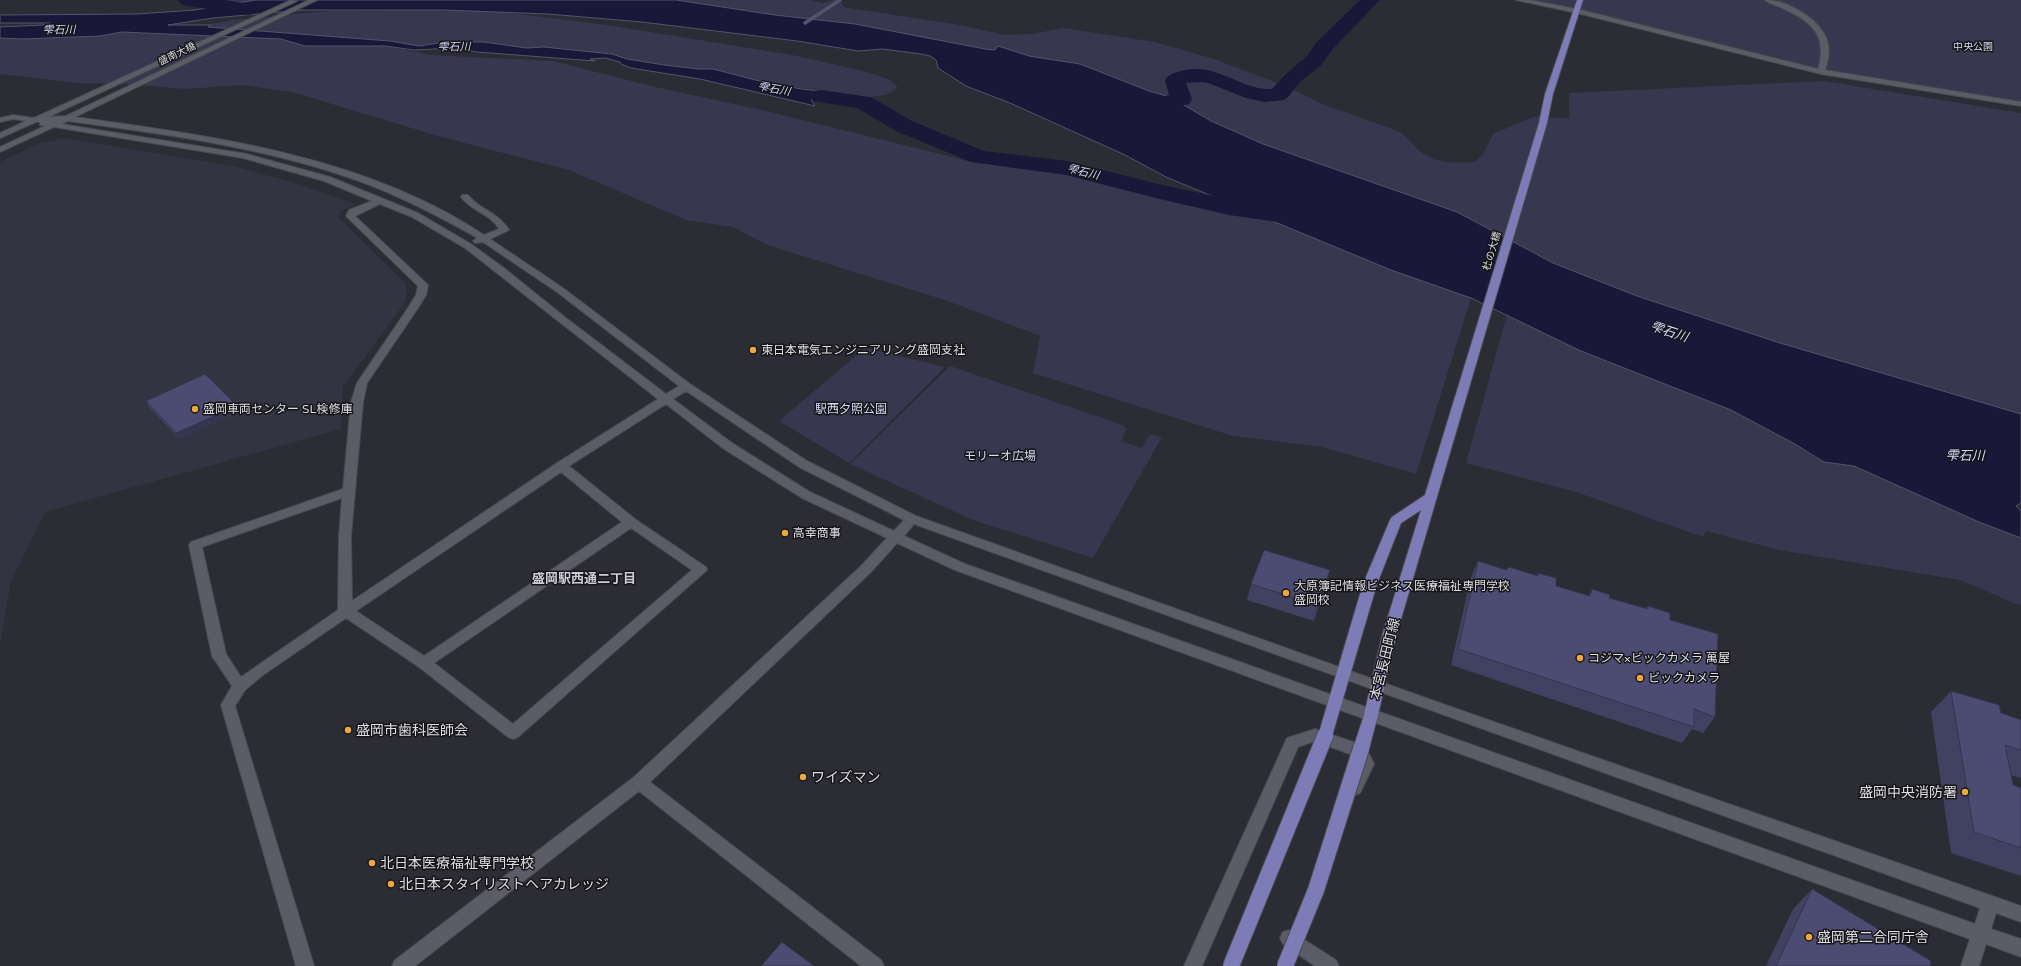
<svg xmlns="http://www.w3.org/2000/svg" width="2021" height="966" viewBox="0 0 2021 966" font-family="'Varela Round','Noto Sans JP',sans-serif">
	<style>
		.built { fill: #333442 }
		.green { fill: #373750 }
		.water { fill: #1a1839; stroke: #55536c }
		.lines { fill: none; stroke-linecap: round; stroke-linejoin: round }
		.stream { stroke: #55536c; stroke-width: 3.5 }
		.river { fill: #1a1839; fill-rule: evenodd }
		.minor-casing { stroke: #494950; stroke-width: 2 }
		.major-casing { stroke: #494950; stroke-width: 2 }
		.minor { fill: #5b5c65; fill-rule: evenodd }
		.major { fill: #7d7cb7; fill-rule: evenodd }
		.major-bridge-casing { stroke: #494950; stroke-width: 18; stroke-linecap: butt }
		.major-bridge { stroke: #7d7cb7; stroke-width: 16 }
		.wall { fill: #414162 }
		.shaded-wall { fill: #353550 }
		.building { fill: #4c4c72; stroke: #353550 }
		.poi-dot { fill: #eea73c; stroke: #151518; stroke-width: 1.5 }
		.labels { text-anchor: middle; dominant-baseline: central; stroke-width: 3; stroke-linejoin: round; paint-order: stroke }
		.far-park-label { font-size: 10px; fill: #d7d9f4; stroke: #151518 }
		.far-street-label { font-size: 10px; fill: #dedee4; stroke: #151518 }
		.far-water-label { font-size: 11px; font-style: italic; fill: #d5d6fe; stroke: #151518 }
		.poi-label { font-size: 12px; fill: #dedee4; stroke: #151518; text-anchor: start }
		.park-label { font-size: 12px; fill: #d7d9f4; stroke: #151518 }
		.water-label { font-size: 13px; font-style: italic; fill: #d5d6fe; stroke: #151518 }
		.neighbourhood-label { font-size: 13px; font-weight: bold; fill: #cbccd7; stroke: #151518 }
		.near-street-label { font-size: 14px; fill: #dedee4; stroke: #151518 }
		.near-poi-label { font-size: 14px; fill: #dedee4; stroke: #151518; text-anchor: start }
	</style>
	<rect width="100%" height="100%" fill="#2c2c34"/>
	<path class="built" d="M64,138L233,166L292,182L355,204L341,211L338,217L406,284L407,294L403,305L343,387L341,429L45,512L11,582L0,645V162L40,143Z"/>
	<path class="green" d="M181,0H256L218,6Z
		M676,0H809L823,3L833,0H842L843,7L960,25L1005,35L1032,34L1063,28L1155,42L1214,59L1280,84L1325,105L1398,131C1407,136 1412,145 1421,152C1437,164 1456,163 1475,162L1483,154L1493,134L1533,117L1569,118V93L1824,81L2021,113V414L1780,343L1637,296L1553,263L1457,212L1263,144L1211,121L1170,97L1149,91L1080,64L1029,56L1013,51L985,49L855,24L775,15Z
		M1526,0H2021V103L1821,72Z
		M444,10L502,12L607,25L798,56L867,72L890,80L898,88L886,95L870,97L767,83L713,69H699L664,65L627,59L612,54L568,49L544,47L526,48L484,42H445L413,46L349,38L208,27L210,25H205L233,20L331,11Z
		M122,32L266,38L294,41L302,45L385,46L431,55L553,61L651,86L766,111L968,161L1073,174L1122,187L1251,212L1391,270L1471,298L1416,474L1322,447L1233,436L1033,373L1040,336L948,301L767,245L733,227L686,220L569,170L438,136L292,92L242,85L186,89L125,84L78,83L0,74V38L23,39L100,36Z
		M1507,314L1581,351L1731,410L1795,444L1817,459L1854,466L1979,522L2021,538V606L1960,580L1779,550L1706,531L1703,537L1576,492L1466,463Z
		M865,348L945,367L849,463L779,421Z
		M950,366L1120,424L1127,429L1121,441L1142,448L1150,434L1162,437L1093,558L973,520L850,464Z"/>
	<path class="water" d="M256,0H676L775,15L855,24L985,49L995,50L998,46L1029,56L1080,64L1149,91L1170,97L1211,121L1263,144L1457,212L1553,263L1637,296L1780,343L2021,414V503L2016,506L2021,511V538L1979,522L1854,466L1824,462L1795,444L1731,410L1581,351L1471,298L1391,270L1166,177L1125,155L1010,103L966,86L938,68L936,60L930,56L921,54L883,49L858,51L797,41L642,22L548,14L444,10H303L213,18L168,25H211L208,27L390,41L419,46L445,42H484L526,48L544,47L612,54L627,59L664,65L699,69H713L767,83L802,89L870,97L877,101L860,106L813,99L811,100L815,106L700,79L631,68L621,64L620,62L605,58L590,59L595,61L477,52L456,48L414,50L385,46H305L281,39L122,32L100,36L23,39L0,38V27L43,25L50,23H0V15L137,14L195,10Z"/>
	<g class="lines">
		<path class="stream" d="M805,23L840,0"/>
		<path class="river" d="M178,0H225L256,5L258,9L256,13L249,15L187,6L181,4Z
			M1360,0H1380L1332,50L1321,65L1300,82L1289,96L1284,100L1265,102L1246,98L1208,83L1202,82L1186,83L1192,99L1189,104L1131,117L1123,115L1120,110L1123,105L1169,95L1165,80C1168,75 1172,74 1177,72C1216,59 1240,91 1272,89L1286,74L1307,56L1316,43Z
			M821,90L871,97L912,121L984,151L1067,161L1162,185L1229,199L1291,208L1300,211L1304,216L1300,221L1291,224L1229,215L1160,199L1066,175L971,162L896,131L857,108L813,101L810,96L813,91Z"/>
		<defs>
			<path id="minor" d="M291,0L297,1L48,117L66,116L309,0H317L75,117C213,136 366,156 484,235L499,229C491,214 471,211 461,197L462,195H468C480,210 499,213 509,230L490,239L563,288L690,384L807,461L916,516L1440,703L2021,906V922L1996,913L1991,929L2021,939V957L1986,944L1979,966H1961L1970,939L955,570L897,543L871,572L650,782L881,960L884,966H861L639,791L415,966H392L395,960L634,777L861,566L887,538L802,498L724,449L666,404L569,466L635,519L706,567L707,570L518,737L513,739L508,737L419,667L346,618L263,675L245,690L235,706L314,966H296L221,705L232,686L212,656L189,545L191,542L343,489L351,402L357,383L408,308L416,295L418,286L346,216L349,210L372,201L324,181L243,158L54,127L0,152V147L45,126L40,125V122H36L0,138V133L26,121L13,119L0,122V118L13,115L34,118ZM68,121C165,134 263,147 356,180C396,194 432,213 469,233L477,238L473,241L475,243L483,242L557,292L679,386L666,394L566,318L504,268L471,244L418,213L330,177L247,154L61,124ZM380,204L412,217L465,248L658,399L557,463L352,601L351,536L363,402L367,383L418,308L426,295L428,285L355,216ZM686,391L799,467L904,520L894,531L810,492L732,443L673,399ZM561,472L622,522L424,656L356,611ZM342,498L339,536L338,610L241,677L226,654L202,547ZM914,524L1980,908L1975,924L965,564L904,536ZM631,528L692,570L513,724L434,663Z
				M1516,0H1529L1577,9L1818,69C1828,35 1811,21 1782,8C1776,5 1769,4 1765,0C1787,0 1822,19 1828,43C1830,52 1828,62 1825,70L2021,102V106L1821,74L1577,13Z
				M1315,729L1365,746L1374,764L1360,793L1355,795L1350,793L1347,788L1358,764L1355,756L1315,741L1298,747L1202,966H1184L1287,738Z
				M1289,930L1336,960L1339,966H1315L1283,944L1280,938L1283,932Z"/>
			<path id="major" d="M1577,0H1583L1553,94L1547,123L1396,636L1378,715L1369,749L1366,754L1361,755L1356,754L1353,749L1364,715L1382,636L1421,510L1401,523L1377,584L1332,736L1330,740L1325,742L1320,740L1318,736L1363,584L1390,520L1392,517L1425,495L1539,123L1545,94Z"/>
		</defs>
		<use href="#minor" class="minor-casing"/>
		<use href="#major" class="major-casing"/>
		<use href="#minor" class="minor"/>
		<use href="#major" class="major"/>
		<defs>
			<path id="major-bridge" d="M1231,966L1325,736
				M1285,966L1316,890L1361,749"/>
		</defs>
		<use href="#major-bridge" class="major-bridge-casing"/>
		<use href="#major-bridge" class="major-bridge"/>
	</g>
	<path class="wall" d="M146,401L237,406L240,412L180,439L149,407Z
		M1478,561L1506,570L1537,576L1538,573L1556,586L1588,596L1592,589L1609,598L1646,608L1648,606L1670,620L1715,717L1703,733L1692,729L1682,743L1451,665L1471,577Z
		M1330,570L1325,586L1314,621L1247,600L1251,584Z
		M1951,691L2001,713L2021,720V778L2011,775L2013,785L2021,788V876L1951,853L1931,712Z
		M1812,889L1930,966H1766L1793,909Z"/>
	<path class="shaded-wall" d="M237,406L240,412L180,439L176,433Z
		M1330,570L1325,586L1314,621L1318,605Z"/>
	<path class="building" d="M205,374L237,406L176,433L146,401Z
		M1264,550L1330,570L1318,605L1251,584Z
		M1478,561L1506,570L1509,567L1538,576V573L1556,578V586L1590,596L1592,589L1610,595L1609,598L1648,609V606L1670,613V620L1718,634L1715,717L1694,709V727L1458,649Z
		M1951,691L1999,705L2001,713L2021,720V750L2005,745L2013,785L2021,788V848L1974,832Z
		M1812,889L1931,961L1930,966H1776Z
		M782,942L814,966H761Z"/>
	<g class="poi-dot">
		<circle cx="753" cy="350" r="4"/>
		<circle cx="195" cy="409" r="4"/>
		<circle cx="785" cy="533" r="4"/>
		<circle cx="1286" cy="593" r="4"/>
		<circle cx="1580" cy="658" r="4"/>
		<circle cx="1640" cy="678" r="4"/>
		<circle cx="348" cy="730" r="4"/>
		<circle cx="803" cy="777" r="4"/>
		<circle cx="1965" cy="792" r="4"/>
		<circle cx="372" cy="863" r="4"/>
		<circle cx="391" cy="884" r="4"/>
		<circle cx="1809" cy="937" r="4"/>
	</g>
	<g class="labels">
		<g class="far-park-label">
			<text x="1973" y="47">中央公園</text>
		</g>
		<g class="far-street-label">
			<text transform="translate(177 54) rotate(-25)">盛南大橋</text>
			<text transform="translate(1492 251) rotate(-74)">杜の大橋</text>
		</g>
		<g class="far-water-label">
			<text transform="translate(59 30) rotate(-1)">雫石川</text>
			<text transform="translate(454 47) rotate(-1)">雫石川</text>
			<text transform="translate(774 89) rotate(10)">雫石川</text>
			<text transform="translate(1083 172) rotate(13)">雫石川</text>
		</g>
		<g class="poi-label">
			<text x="761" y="350">東日本電気エンジニアリング盛岡支社</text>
			<text x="203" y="409">盛岡車両センター SL検修庫</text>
			<text x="793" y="533">高幸商事</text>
			<text x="1294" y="586">大原簿記情報ビジネス医療福祉専門学校<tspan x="1294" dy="14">盛岡校</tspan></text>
			<text x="1588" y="658">コジマ×ビックカメラ 萬屋</text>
			<text x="1648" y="678">ビックカメラ</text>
		</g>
		<g class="park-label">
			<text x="851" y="409">駅西夕照公園</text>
			<text x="1000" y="456">モリーオ広場</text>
		</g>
		<g class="water-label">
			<text transform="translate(1669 332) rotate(18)">雫石川</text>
			<text x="1965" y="456">雫石川</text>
		</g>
		<g class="neighbourhood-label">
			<text x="584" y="579">盛岡駅西通二丁目</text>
		</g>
		<g class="near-street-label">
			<text transform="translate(1385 659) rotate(-76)">本宮長田町線</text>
		</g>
		<g class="near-poi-label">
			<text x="356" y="730">盛岡市歯科医師会</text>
			<text x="811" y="777">ワイズマン</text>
			<text x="1957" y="792" text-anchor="end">盛岡中央消防署</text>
			<text x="380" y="863">北日本医療福祉専門学校</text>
			<text x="399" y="884">北日本スタイリストヘアカレッジ</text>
			<text x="1817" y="937">盛岡第二合同庁舎</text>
		</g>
	</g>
</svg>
